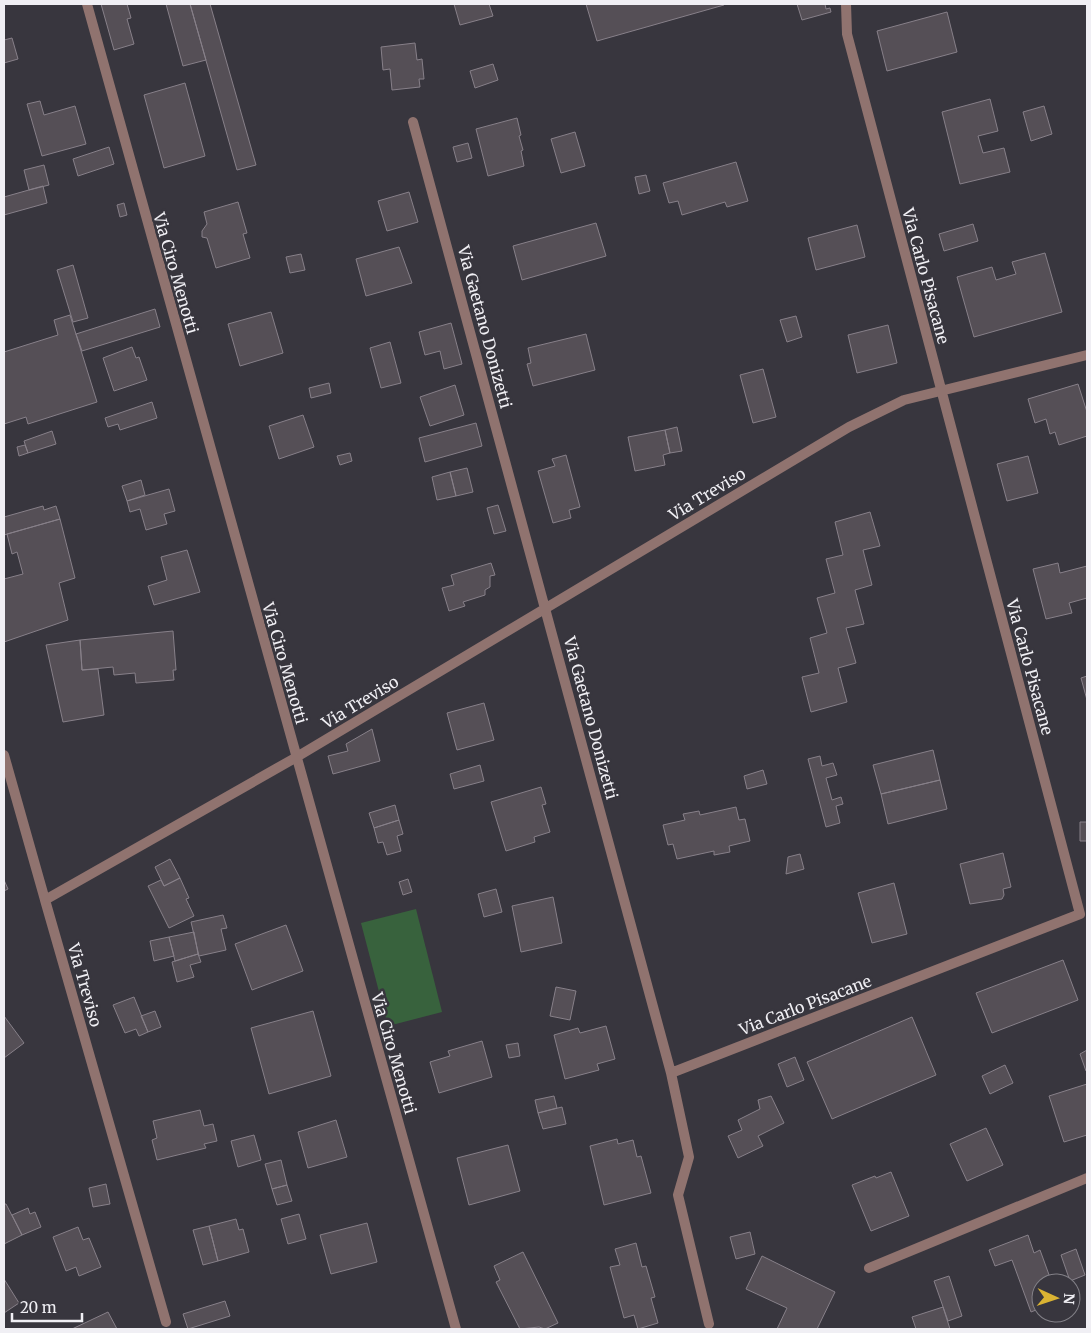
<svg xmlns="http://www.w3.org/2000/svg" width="1091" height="1333" viewBox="0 0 1091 1333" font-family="Merriweather,serif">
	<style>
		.green { fill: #38623d }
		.building { fill: #554f56; stroke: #878089 }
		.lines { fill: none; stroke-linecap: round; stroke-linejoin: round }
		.minor { stroke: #90736f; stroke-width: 10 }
		.labels { text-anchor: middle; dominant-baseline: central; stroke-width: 5; stroke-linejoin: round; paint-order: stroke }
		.street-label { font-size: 16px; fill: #f0eff4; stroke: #38363e }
	</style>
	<rect width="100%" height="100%" fill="#38363e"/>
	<path class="green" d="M416,909L442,1012L388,1026L361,923Z"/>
	<path class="building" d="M101,4H127L131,18L127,19L134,44L114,50Z
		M166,4H190L206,60L183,66Z
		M190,4H210L256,165L237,170Z
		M454,4H489L493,16L460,25Z
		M586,4H724V5L597,41Z
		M797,4H825L826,9L830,8L831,12L802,20Z
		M947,12L957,52L887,71L877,31Z
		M12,38L18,59L4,63V40Z
		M415,43L417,60L422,59L424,79H419L420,87L392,90L390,69L383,70L381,47Z
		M493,64L498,80L475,88L470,71Z
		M185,83L205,156L164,168L144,95Z
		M990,99L998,131L978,136L983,153L1004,148L1010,172L960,184L942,112Z
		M40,101L44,115L75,106L86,144L42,156L27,104Z
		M1044,106L1052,134L1031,141L1023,112Z
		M517,118L521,135L519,136L523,150L521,151L524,166L488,176L476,129Z
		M575,132L585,166L561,173L551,139Z
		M468,143L472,158L457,162L453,147Z
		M109,147L114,164L78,176L73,159Z
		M736,162L748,201L727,207L725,202L682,215L678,201L669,203L663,183Z
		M44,165L49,185L29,190L24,170Z
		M646,175L650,191L639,194L635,177Z
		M43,186L47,203L4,215V197Z
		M409,192L418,222L387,231L378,201Z
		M238,202L247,233L243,234L250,258L216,268L207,238L202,237V231L207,224L204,212Z
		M124,203L127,215L120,217L117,205Z
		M596,223L606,256L522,280L513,246Z
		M973,224L978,241L944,251L939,234Z
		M857,225L865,257L816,270L808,238Z
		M399,247L412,283L366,296L356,259Z
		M1045,253L1062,312L974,337L957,277L992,267L996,280L1016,274L1012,262Z
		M301,254L305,270L290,273L286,257Z
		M73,265L88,318L73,322L57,270Z
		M155,309L160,327L82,351L76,334Z
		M271,312L283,353L240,366L228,324Z
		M70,315L97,402L28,424L26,417L4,424V352L58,335L54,320Z
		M796,316L802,337L787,342L780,320Z
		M451,323L462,364L444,369L440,351L425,355L419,332Z
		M888,325L897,363L857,373L848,335Z
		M586,334L595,370L533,386L527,364L531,363L528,348Z
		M390,342L401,383L381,388L370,348Z
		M132,347L136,358L139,357L147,380L114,391L103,358Z
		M763,369L776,417L753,423L740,375Z
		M329,383L331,393L311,398L309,388Z
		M1078,384L1087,412V436L1059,445L1055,432L1050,434L1046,419L1035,423L1028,399Z
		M455,385L464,415L430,426L420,397Z
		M152,402L157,418L120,430L118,424L108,427L105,418Z
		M303,415L314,447L279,459L269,426Z
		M476,423L482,446L425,462L419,438Z
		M677,427L682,451L670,453L665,430Z
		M665,430L670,453L663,455L665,465L635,471L628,437Z
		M52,431L56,444L28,453L24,441Z
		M25,445L28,453L19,456L17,447Z
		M350,453L352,461L340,465L337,456Z
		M566,455L580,507L569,510L571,518L553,523L538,471L555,466L552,459Z
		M1028,456L1038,493L1007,501L997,464Z
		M467,468L473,492L456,496L450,472Z
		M450,472L456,496L437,500L432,477Z
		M141,480L145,495L127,501L122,486Z
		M169,489L175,511L164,514L167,524L146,530L140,509L130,512L127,501Z
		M498,505L506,531L494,534L487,508Z
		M43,506L44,510L56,506L60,519L4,535V517Z
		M870,512L880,546L863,550L872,585L855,590L864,624L846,628L856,663L838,668L847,702L811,712L802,677L819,673L810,638L827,633L817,598L835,593L826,559L843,555L835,522Z
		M60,519L75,578L59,583L68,620L4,642V579L23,574L17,552L12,554L7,534Z
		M187,550L200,592L154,605L148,586L167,580L161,557Z
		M491,563L495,575L490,576V587L485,590V595L463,602L465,606L449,611L442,588L454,585L451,575Z
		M1058,563L1060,573L1087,566V598L1069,603L1072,613L1046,619L1033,569Z
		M173,631L176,670H173L174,680L136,683L135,673L114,675L113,667L82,670L80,640Z
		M80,640L82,670L98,669L104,715L63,722L46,645Z
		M1087,676V700L1081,678Z
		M484,703L494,740L457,750L447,713Z
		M372,729L380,761L333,774L328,756L348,751L346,744Z
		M933,750L940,780L881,794L873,765Z
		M820,756L822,766L833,763L837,775L826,778L832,800L841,797L843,804L836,806L840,823L826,827L808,759Z
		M480,765L484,781L454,789L450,774Z
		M763,770L767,784L747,789L744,776Z
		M940,780L947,809L888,824L881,794Z
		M541,787L546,804L542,805L550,832L534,837L535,842L506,851L491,802Z
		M395,805L399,820L374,828L369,813Z
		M736,807L739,820L745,819L750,841L729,846L730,852L714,855V851L677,859L673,844L668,845L663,825L685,820L683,814L699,811L700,815Z
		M399,820L403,834L397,836L401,851L387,855L383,842L378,843L374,828Z
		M1080,822H1087V841H1080Z
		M1003,853L1011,887L1003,889L1004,895L1002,899L970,904L960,864Z
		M800,854L804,869L786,874L788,857Z
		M170,859L180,878L164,886L155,867Z
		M180,878L189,898L186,899L194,916L169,928L148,886L161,880L164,886Z
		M408,879L412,892L403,895L399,882Z
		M4,880L8,889L4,891Z
		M894,883L907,934L872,943L858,893Z
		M496,889L502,912L484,917L478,894Z
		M553,897L562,943L521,952L512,906Z
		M223,915L227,928L221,929L226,950L199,956L191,922Z
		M286,925L303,971L252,990L235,944Z
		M194,932L198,954L175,961L169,937Z
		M169,937L174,956L154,961L150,941Z
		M198,954L201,962L190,965L194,977L177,982L172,962Z
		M1063,960L1078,1000L992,1033L976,993Z
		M556,987L576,991L570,1020L550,1016Z
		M134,997L148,1032L139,1036L136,1029L125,1033L113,1005Z
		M155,1011L161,1027L148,1032L141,1016Z
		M313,1011L331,1076L269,1094L251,1028Z
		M4,1016L24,1043L4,1058Z
		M912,1017L936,1075L832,1119L807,1062Z
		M606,1026L615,1059L597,1064L599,1070L565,1079L554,1035L578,1028L580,1033Z
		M482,1041L492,1077L439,1093L430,1062L450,1056L448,1051Z
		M518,1043L520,1056L509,1058L506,1045Z
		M1087,1050V1070L1086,1071L1080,1054Z
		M795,1057L804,1080L787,1087L778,1064Z
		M1005,1065L1013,1083L990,1094L982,1076Z
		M1087,1084V1135L1064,1142L1049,1096Z
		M554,1096L557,1108L538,1113L535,1100Z
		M771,1096L784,1123L758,1136L763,1146L738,1158L728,1136L742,1130L738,1120L760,1109L758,1100Z
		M562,1107L566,1124L543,1129L538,1113Z
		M200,1110L204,1126L213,1124L217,1141L204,1144L206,1148L157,1160L152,1140L157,1138L153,1121Z
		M336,1120L347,1157L308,1168L298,1132Z
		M986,1128L1003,1165L967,1181L950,1144Z
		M254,1135L261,1160L238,1167L231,1141Z
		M617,1139L618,1144L633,1140L637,1157L641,1156L651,1193L604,1205L590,1146Z
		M508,1145L520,1191L469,1205L457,1158Z
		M281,1160L287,1185L272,1189L265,1164Z
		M891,1172L909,1216L871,1231L852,1185L875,1176L876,1178Z
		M106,1184L110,1204L93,1207L89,1188Z
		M287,1185L292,1201L277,1205L272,1189Z
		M4,1204H6L22,1235L4,1244Z
		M28,1208L30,1214L35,1212L41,1227L22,1235L12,1215Z
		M299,1214L306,1239L288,1244L281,1219Z
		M236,1219L239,1230L243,1229L249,1252L218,1261L209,1226Z
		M367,1223L377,1262L331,1274L320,1235Z
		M209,1226L218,1261L203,1265L193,1230Z
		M78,1227L83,1240L89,1238L101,1267L79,1276L76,1267L66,1271L53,1237Z
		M750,1232L755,1254L736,1259L730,1237Z
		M1028,1235L1034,1253L1040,1250L1052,1283H1041V1308L1031,1312L1012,1260L995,1266L989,1250Z
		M636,1243L642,1267L646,1266L655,1297L651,1298L658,1323L638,1329L634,1315L624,1318L610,1267L620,1265L615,1249Z
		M1076,1249L1085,1275L1070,1281L1061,1255Z
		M523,1252L558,1323L545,1329L539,1327L520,1329L496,1282L500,1280L494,1266Z
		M762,1256L835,1292L817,1329H777L787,1308L746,1289Z
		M949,1276L962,1316L948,1321L934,1281Z
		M4,1279L19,1303L4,1313Z
		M225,1301L230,1316L188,1329L183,1314Z
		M943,1307L950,1329H916L912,1317Z
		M108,1312L117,1329H72Z"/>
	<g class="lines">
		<path class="minor" d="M87,4L456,1329
			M413,122L671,1073L689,1157L678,1195L709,1324
			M4,755L45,900
			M671,1073L1080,914L847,34L846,4
			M869,1268L1087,1178
			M166,1322L45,900L295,758L849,427L904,400L1087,355"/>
	</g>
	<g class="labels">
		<g class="street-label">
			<text transform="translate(176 273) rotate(74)">Via Ciro Menotti</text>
			<text transform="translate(926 276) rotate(75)">Via Carlo Pisacane</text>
			<text transform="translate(485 327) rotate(75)">Via Gaetano Donizetti</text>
			<text transform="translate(707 494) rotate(-31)">Via Treviso</text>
			<text transform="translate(285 663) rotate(74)">Via Ciro Menotti</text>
			<text transform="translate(1030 667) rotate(75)">Via Carlo Pisacane</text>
			<text transform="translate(360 702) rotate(-31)">Via Treviso</text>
			<text transform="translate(591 718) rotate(75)">Via Gaetano Donizetti</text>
			<text transform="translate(85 985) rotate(74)">Via Treviso</text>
			<text transform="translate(805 1005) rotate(-21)">Via Carlo Pisacane</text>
			<text transform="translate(394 1053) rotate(74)">Via Ciro Menotti</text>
		</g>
	</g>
	<rect width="1091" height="1333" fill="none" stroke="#f0eff4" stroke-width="10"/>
	<g transform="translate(1056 1298) rotate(93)"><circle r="24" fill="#38363e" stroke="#828087"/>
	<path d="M0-4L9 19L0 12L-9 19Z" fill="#dab333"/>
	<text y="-8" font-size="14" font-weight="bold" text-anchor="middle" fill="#f0eff4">N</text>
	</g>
	<path d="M12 1313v8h70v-8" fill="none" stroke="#f0eff4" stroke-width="2.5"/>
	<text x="20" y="1313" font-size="15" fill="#f0eff4" stroke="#38363e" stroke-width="4" paint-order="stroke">20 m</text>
</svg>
